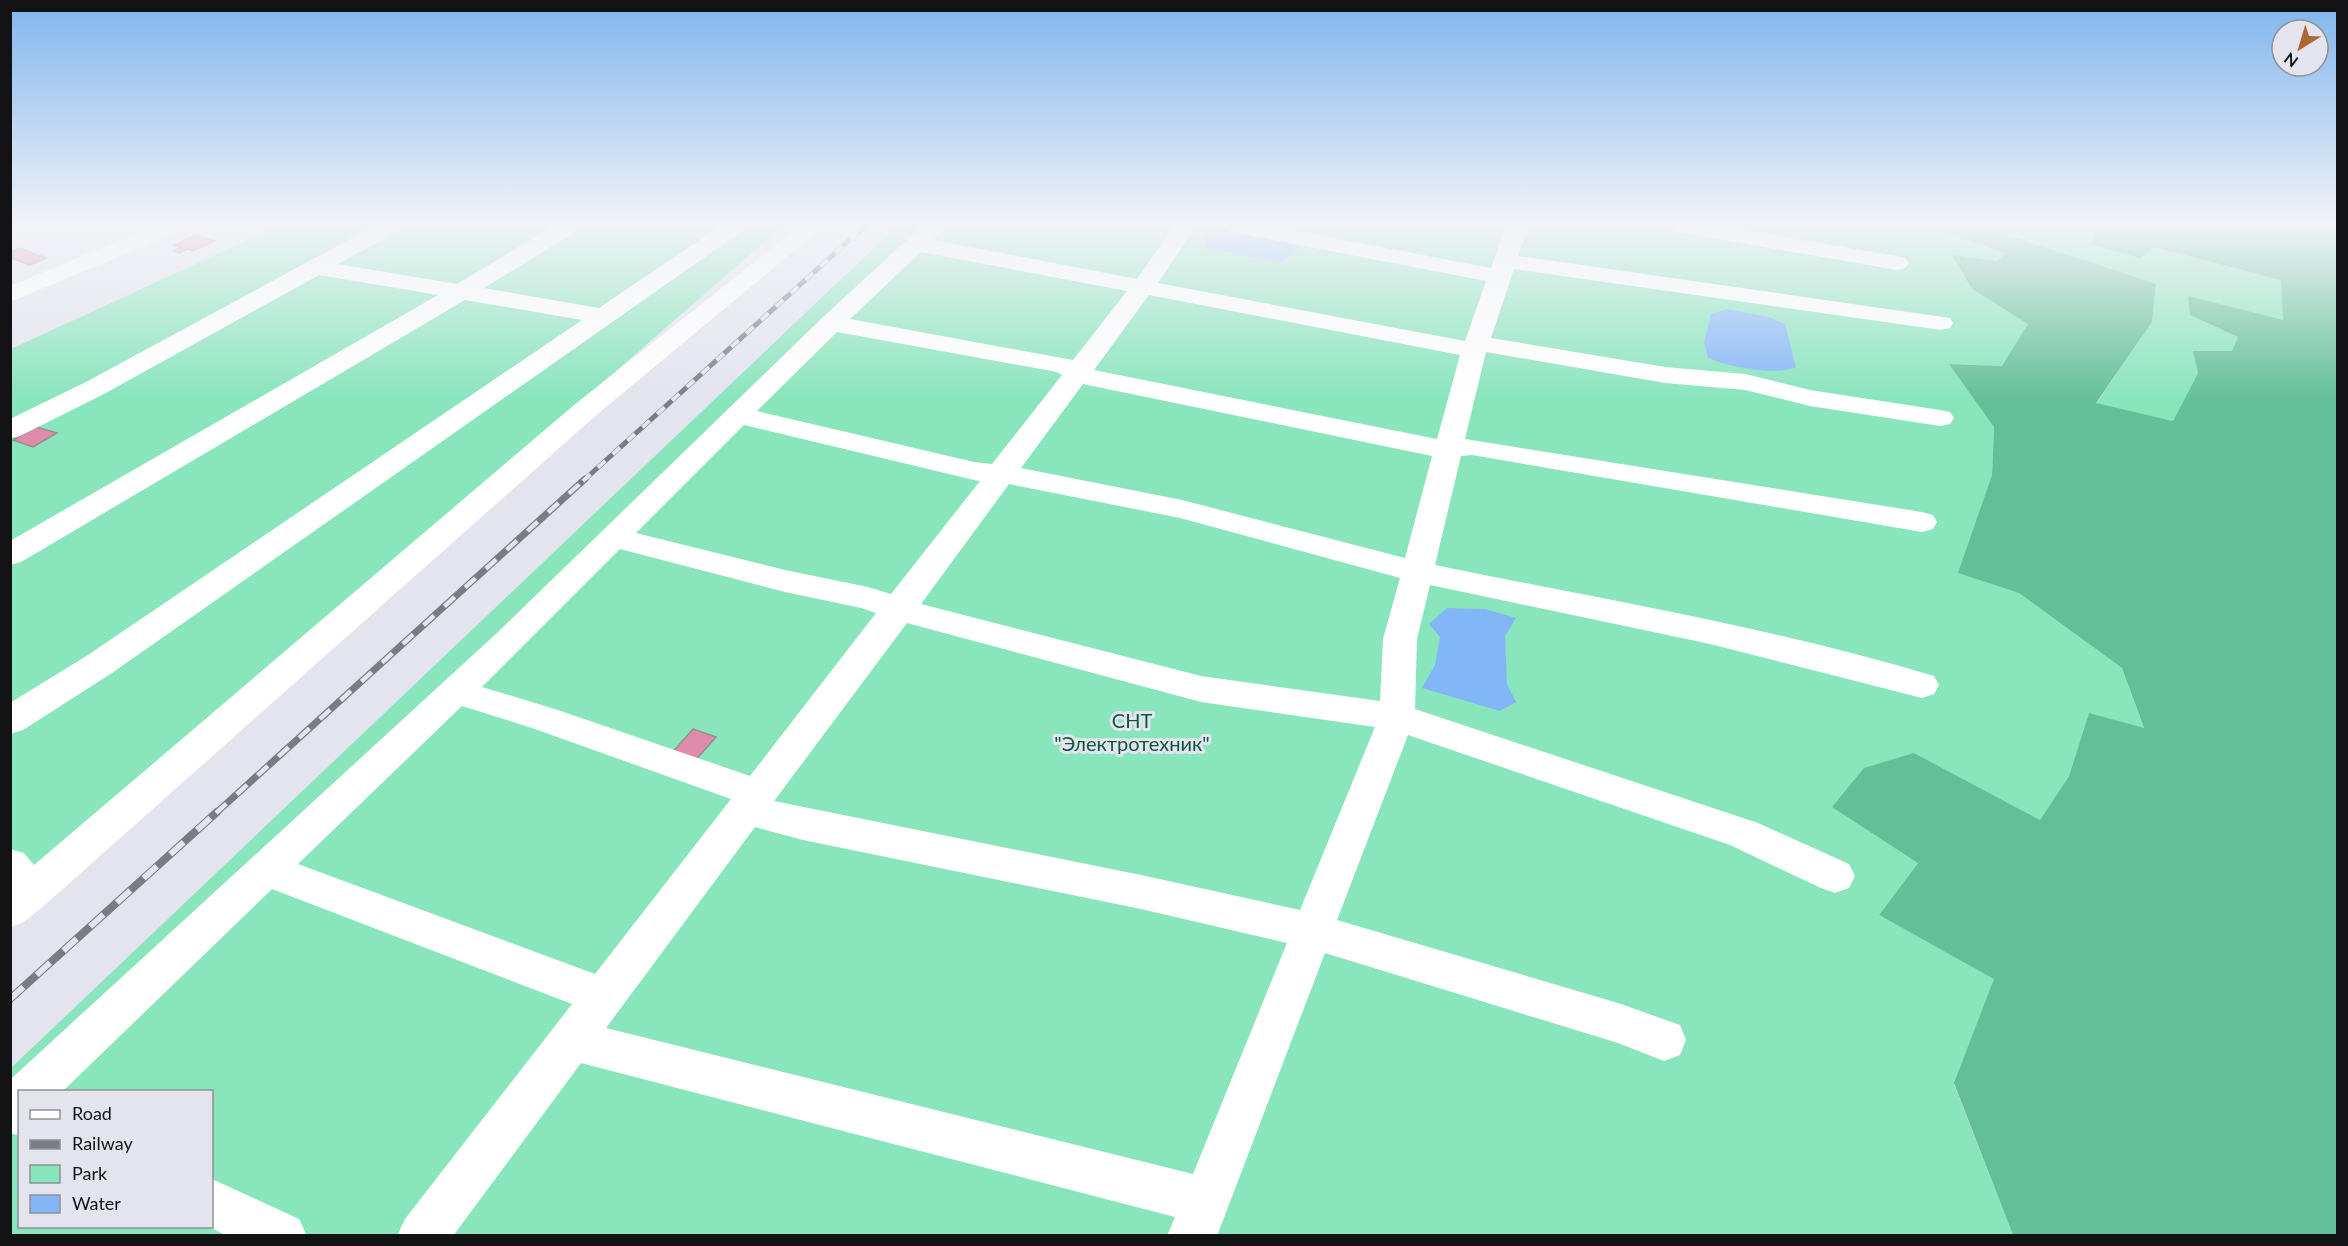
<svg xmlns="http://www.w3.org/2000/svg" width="2348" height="1246" viewBox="0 0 2348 1246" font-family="Lato,sans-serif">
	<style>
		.green { fill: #88e5bc; fill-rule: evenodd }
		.forest { fill: #62bf98 }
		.water { fill: #83b6f6 }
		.building { fill: #df8caa; stroke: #988d90; stroke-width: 1.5 }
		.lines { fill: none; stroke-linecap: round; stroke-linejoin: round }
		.minor { fill: #fff; fill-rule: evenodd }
		.rail-far2-casing { stroke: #7b7c82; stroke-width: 5 }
		.rail-far1-casing { stroke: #7b7c82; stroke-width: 7 }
		.rail-casing { stroke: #7b7c82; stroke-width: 8 }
		.rail-far2 { stroke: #e3e4ee; stroke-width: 4; stroke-dasharray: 10; stroke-linecap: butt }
		.rail-far1 { stroke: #e3e4ee; stroke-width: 4.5; stroke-dasharray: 14; stroke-linecap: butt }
		.rail { stroke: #e3e4ee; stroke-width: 6; stroke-dasharray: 18; stroke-linecap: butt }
		.labels { text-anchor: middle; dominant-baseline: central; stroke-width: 6; stroke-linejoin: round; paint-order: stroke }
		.park-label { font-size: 20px; fill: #0d593f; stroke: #e3e4ee }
	</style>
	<rect width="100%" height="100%" fill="#e3e4ee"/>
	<path class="green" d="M278,226H783L11,896V349Z
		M897,226H1925L2005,253L1997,261L1953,256L1972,289L2029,324L2002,366L1950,364L1994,427L1992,475L1959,573L2019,593L2122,668L2144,729L2089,713L2069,776L2040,820L1914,753L1918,863L1879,915L1995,979L1954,1084L2013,1235L11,1236V1068ZM20,1092H212V1226H20Z
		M1972,226H2097L2090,244L2154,247L2281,280L2284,320L2190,315L2238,337L2232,351L2198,373L2173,421L2096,404L2152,322L2156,284Z"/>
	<path class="forest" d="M1925,226H1972L1992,230L2156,284L2152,322L2096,403L2173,421L2198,373L2193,351H2232L2238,337L2190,315L2188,296L2283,320L2281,280L2154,247L2140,258L2090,244L2097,226H2337V1235H2013L1954,1083L1994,979L1879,915L1918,863L1832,807L1864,768L1914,753L2040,820L2069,776L2089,713L2144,728L2122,668L2019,593L1958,573L1992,475L1994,427L1949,364L2002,366L2028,324L1972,289L1952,255L1997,261L2005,253Z"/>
	<path class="water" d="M1222,228L1292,243L1300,247L1281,262L1204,248L1207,233Z
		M1727,309L1769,317L1785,324L1796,367C1776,376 1728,367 1708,358L1704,342L1711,314Z
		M1447,608L1485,609L1516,618L1505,636L1507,684L1516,702L1500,711L1422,688L1435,665L1440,637L1429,624Z"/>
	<path class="building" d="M196,235L215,241L193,251L187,249L179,253L173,251L181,247L174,245Z
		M19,248L46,258L30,265L10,258V252Z
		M36,427L57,433L33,447L13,440Z
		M693,729L716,737L694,762L671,754Z"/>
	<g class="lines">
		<path class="minor" d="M154,226H183L180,231L10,302V286Z
			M374,226H401L398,231L338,264L457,284L554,226H580L577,231L484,288L599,308L720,226H745L742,231L112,673L23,730L10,734V703L88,655L582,320L465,300L21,562L10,565V541L438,295L319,275L104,394L20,436L10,438V419L86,382Z
			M800,226H824L594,417L47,903L24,922L10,927V849L24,853L34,865L574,405Z
			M922,226H946L933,240L1137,279L1174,226H1196L1158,283L1465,341L1486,281L1237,233L1229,231L1226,226H1270L1491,268L1506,226H1528L1518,256L1950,318L1953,323L1950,328L1941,330L1514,269L1491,338L1665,367L1745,374L1810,390L1940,410L1950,412L1954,418L1950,424L1940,426L1810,406L1745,390L1665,383L1486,352L1465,439L1922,512L1933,515L1937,522L1933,529L1922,532L1472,455L1461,456L1435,565C1601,599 1771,627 1934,676L1939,685L1934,694L1922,698L1710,644L1430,585L1417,639L1415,709L1758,823L1849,864L1855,876L1849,888L1835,893L1821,888L1730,845L1408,735L1337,920L1618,1003L1680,1025L1686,1040L1680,1055L1664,1061L1618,1043L1325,953L1217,1236H1167L1175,1217L581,1063L453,1236H397L405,1219L572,1004L272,889L62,1092H20V1136L10,1133V1082L13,1077L498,632L822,318ZM921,252L1127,291L1073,360L850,319ZM1149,295L1460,355L1437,439L1094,370ZM837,332L1057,372L1062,375L992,464L974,462L757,411ZM1083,384L1432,456L1405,558L1182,500L1021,468ZM744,425L974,480L980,481L891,594L868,587L785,570L636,533ZM1009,484L1180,518L1400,578L1383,639L1380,701L1201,676L921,604ZM620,549L785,592L861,608L876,613L750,776L558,710L482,687ZM907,623L1201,702L1375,727L1300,910L1141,875L774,801ZM462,706L532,728L731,799L595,974L298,864ZM755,827L803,840L1141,909L1287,943L1193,1174L606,1028Z
			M1672,226H1719L1897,256L1905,258L1909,263L1905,268L1897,270L1683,233L1675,231Z
			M212,1179L299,1219L307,1236H227L208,1226H212Z"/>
		<defs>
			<path id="rail-far2" d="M583,481L865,226"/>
			<path id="rail-far1" d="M216,813L585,479"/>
			<path id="rail" d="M10,999L217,812"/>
		</defs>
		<use href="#rail-far2" class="rail-far2-casing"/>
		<use href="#rail-far1" class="rail-far1-casing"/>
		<use href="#rail" class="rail-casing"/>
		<use href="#rail-far2" class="rail-far2"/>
		<use href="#rail-far1" class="rail-far1"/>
		<use href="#rail" class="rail"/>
	</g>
	<linearGradient id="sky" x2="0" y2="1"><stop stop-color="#7fb5ee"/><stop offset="0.56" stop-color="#f2f3f7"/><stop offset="1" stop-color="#f2f3f7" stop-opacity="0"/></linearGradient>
	<rect width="2348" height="400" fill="url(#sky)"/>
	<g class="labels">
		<g class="park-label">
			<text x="1132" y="720">СНТ<tspan x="1132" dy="23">"Электротехник"</tspan></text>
		</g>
	</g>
	<rect width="2348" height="1246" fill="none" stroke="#131316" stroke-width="24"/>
	<rect x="18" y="1090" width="195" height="138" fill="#e3e4ee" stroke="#909098" stroke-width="1.5"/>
	<rect x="30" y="1110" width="30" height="9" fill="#ffffff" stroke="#909098" stroke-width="1.5"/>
	<text x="72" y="1120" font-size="18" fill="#131316">Road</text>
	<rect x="30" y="1140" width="30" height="9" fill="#7b7c82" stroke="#909098" stroke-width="1.5"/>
	<text x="72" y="1150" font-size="18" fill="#131316">Railway</text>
	<rect x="30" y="1165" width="30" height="18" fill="#88e5bc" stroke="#909098" stroke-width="1.5"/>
	<text x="72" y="1180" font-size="18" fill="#131316">Park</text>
	<rect x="30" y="1195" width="30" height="18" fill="#83b6f6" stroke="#909098" stroke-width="1.5"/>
	<text x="72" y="1210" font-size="18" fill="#131316">Water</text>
	<g transform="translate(2300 48) rotate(217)"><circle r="28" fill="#e3e4ee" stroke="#909098" stroke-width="1.5"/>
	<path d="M0-4.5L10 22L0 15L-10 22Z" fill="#ab6835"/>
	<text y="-9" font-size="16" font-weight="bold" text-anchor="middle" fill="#131316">N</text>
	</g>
</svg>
